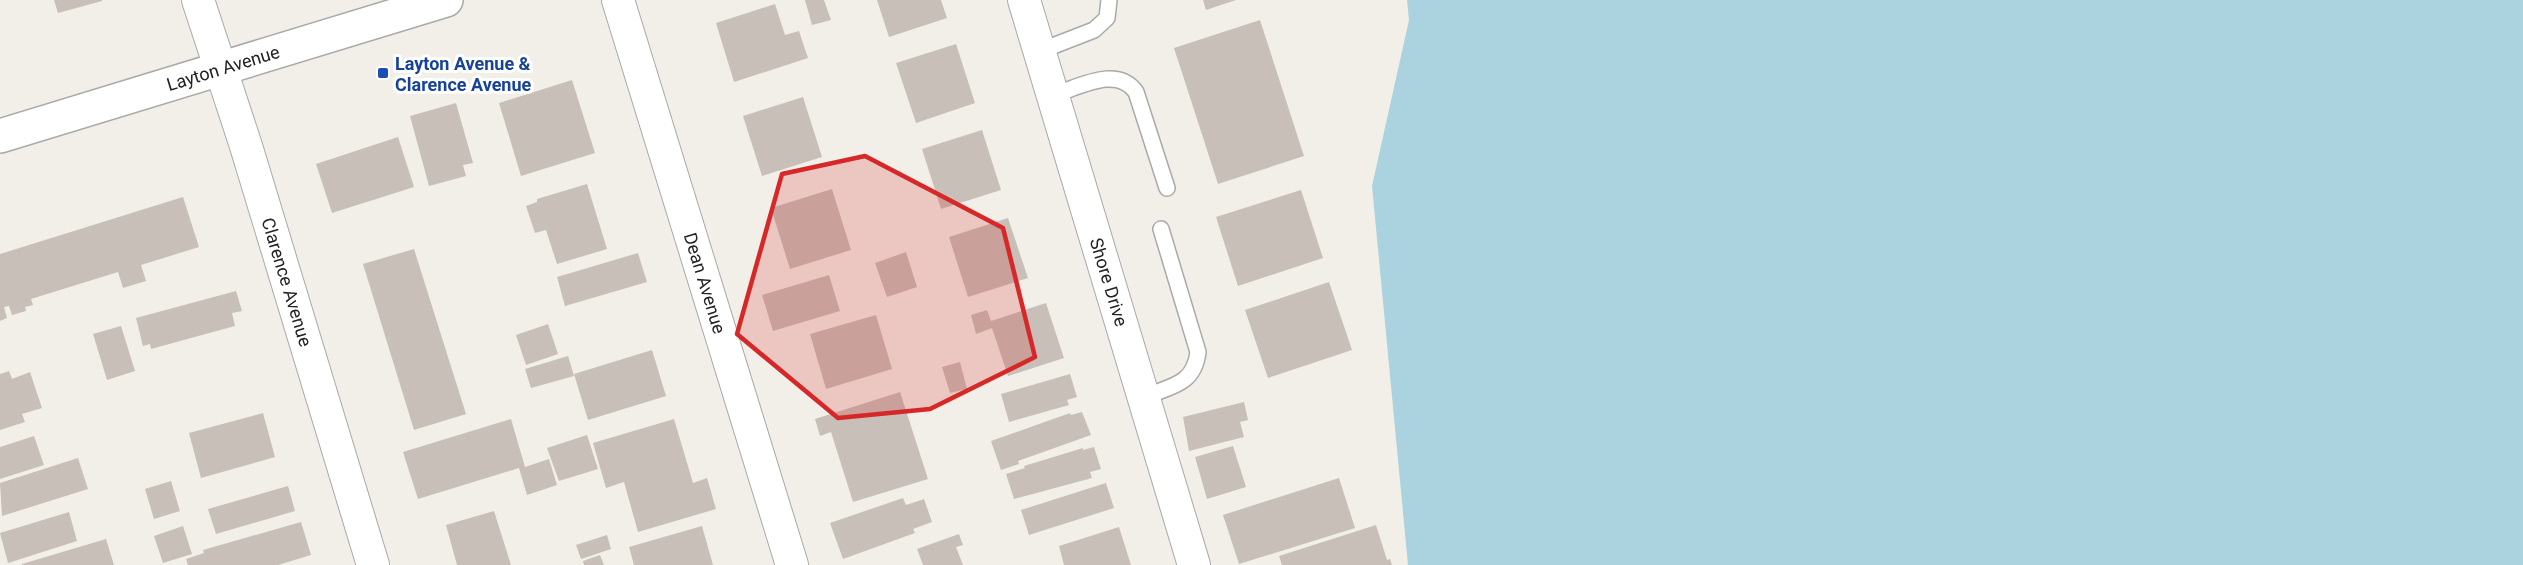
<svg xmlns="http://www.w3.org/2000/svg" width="2523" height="565" viewBox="0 0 2523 565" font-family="Roboto,sans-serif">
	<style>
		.water { fill: #aad3df }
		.building { fill: #c7bfb8 }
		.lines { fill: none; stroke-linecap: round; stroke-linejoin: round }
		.service-casing { stroke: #a9a9a9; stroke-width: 18 }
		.minor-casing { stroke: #a9a9a9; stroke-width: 34 }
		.tertiary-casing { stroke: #a9a9a9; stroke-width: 36 }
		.service { stroke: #fff; stroke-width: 15 }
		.minor { stroke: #fff; stroke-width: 32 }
		.tertiary { stroke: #fff; stroke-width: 33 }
		.marked { fill: #d62828; fill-opacity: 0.2; stroke: #d62828; stroke-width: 4.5; stroke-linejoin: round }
		.transit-dot { fill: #1a4fb4; stroke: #fff; stroke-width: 2 }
		.labels { text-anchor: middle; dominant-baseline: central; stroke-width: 6; stroke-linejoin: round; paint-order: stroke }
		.transit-label { font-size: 18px; font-weight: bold; fill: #164399; stroke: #fff; text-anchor: start }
		.street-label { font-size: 18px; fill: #222; stroke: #fff }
	</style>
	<rect width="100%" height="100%" fill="#f2efe9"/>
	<path class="water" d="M1407,0H2523V565H1408L1372,186L1409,20Z"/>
	<path class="building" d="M54,0H102V1L58,13Z
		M805,0H824L831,20L812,25Z
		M877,0H941L947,18L889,37Z
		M1203,0H1236L1206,10Z
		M775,4L785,35L799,31L808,58L734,82L716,23Z
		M1260,20L1304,156L1218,184L1174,48Z
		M956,44L975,103L916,123L896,63Z
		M572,80L595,153L521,176L499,103Z
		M803,97L822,157L762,176L743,116Z
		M456,103L473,163L463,165L466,176L429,186L410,116Z
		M982,130L1001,190L941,209L922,149Z
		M398,137L414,187L332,213L316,164Z
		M587,184L607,249L557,264L546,230L535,233L526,206L537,202V199Z
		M832,189L851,250L790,269L771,208Z
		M1301,190L1323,258L1238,286L1216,217Z
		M183,197L199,247L141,265L146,281L123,288L118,272L31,299L33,305L25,307L26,311L12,315L9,306L4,307L7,318L0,321V254Z
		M1008,218L1028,278L968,297L949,237Z
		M414,249L466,414L414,430L363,264Z
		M906,252L917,287L887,297L875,263Z
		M638,253L647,282L565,306L557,277Z
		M829,275L840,311L773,331L762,295Z
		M1329,282L1352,350L1268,378L1245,310Z
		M236,291L242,311L232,313L235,326L151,349L150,344L143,346L136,318Z
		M1046,303L1064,358L1008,376L992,328L976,334L971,315L987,310L991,321Z
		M876,315L892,369L826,389L810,334Z
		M548,324L558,354L526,365L516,335Z
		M121,326L135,371L107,380L93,334Z
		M652,350L666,396L588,420L574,374Z
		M568,356L574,376L531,388L525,369Z
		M960,362L967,389L950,393L942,367Z
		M9,371L12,379L30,372L42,408L22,414L25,422L0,430V374Z
		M1070,374L1077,397L1067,400L1069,405L1009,422L1001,394Z
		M900,392L928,479L853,502L831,432L820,436L815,419Z
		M1244,402L1248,420L1240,422L1244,437L1189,451L1183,417Z
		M1082,412L1091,435L1018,461L1019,464L1001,470L991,441L1070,413L1071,415Z
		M263,413L275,457L201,478L189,433Z
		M511,419L525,467L549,459L557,485L527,495L519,468L418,499L403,452Z
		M674,419L693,483L707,478L716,509L638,532L624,482L606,488L593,443Z
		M587,435L598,469L559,481L547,448Z
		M34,436L44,465L0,479V447Z
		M1233,446L1246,487L1207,499L1195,457Z
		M1094,447L1101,469L1090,472L1092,478L1014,499L1006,474L1025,468L1024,466L1083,448V450Z
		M78,458L88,489L2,516L0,483Z
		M1339,478L1355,528L1239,564L1223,515Z
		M171,481L180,511L154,519L145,489Z
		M1106,483L1114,508L1029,535L1021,510Z
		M288,486L295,511L216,534L208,509Z
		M903,498L906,505L924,499L932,522L913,529L915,533L843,559L830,523Z
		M494,511L511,565H457L446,525Z
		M69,512L77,541L8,563L0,533Z
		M301,522L311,555L278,565H188L186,559L204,553L203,550Z
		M1376,525L1387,560L1390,559L1392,565H1282L1279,556Z
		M183,526L192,554L163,563L154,536Z
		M702,526L713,565H634L629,547Z
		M1119,527L1131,565H1064L1059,546Z
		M959,534L963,545L956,547L963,565H923L917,549Z
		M607,535L611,549L581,559L576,545Z
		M106,539L114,565H22V564Z
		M600,555L604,565H584L583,561Z"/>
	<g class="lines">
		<defs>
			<path id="service" d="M1040,51L1094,30L1107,18L1109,0
				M1053,95C1080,87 1117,65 1136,92L1167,188
				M1144,397C1171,386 1194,385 1198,352L1161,229"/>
			<path id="minor" d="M198,0L246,146L373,565
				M618,0L792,565
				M1024,0L1194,565"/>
			<path id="tertiary" d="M0,136L446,0"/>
		</defs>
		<use href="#service" class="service-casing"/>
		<use href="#minor" class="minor-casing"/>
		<use href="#tertiary" class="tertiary-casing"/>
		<use href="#service" class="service"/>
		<use href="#minor" class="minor"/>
		<use href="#tertiary" class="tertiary"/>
	</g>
	<path class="marked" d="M865,156L1003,228L1035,357L930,409L838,418L737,334L782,174Z"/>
	<rect class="transit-dot" x="377" y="67" width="12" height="12" rx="3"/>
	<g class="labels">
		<g class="transit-label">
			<text x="395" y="63">Layton Avenue &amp;<tspan x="395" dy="21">Clarence Avenue</tspan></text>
		</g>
		<g class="street-label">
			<text transform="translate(223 68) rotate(-17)">Layton Avenue</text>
			<text transform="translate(287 282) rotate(73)">Clarence Avenue</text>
			<text transform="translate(1109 282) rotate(73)">Shore Drive</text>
			<text transform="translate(705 283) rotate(73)">Dean Avenue</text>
		</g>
	</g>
</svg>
